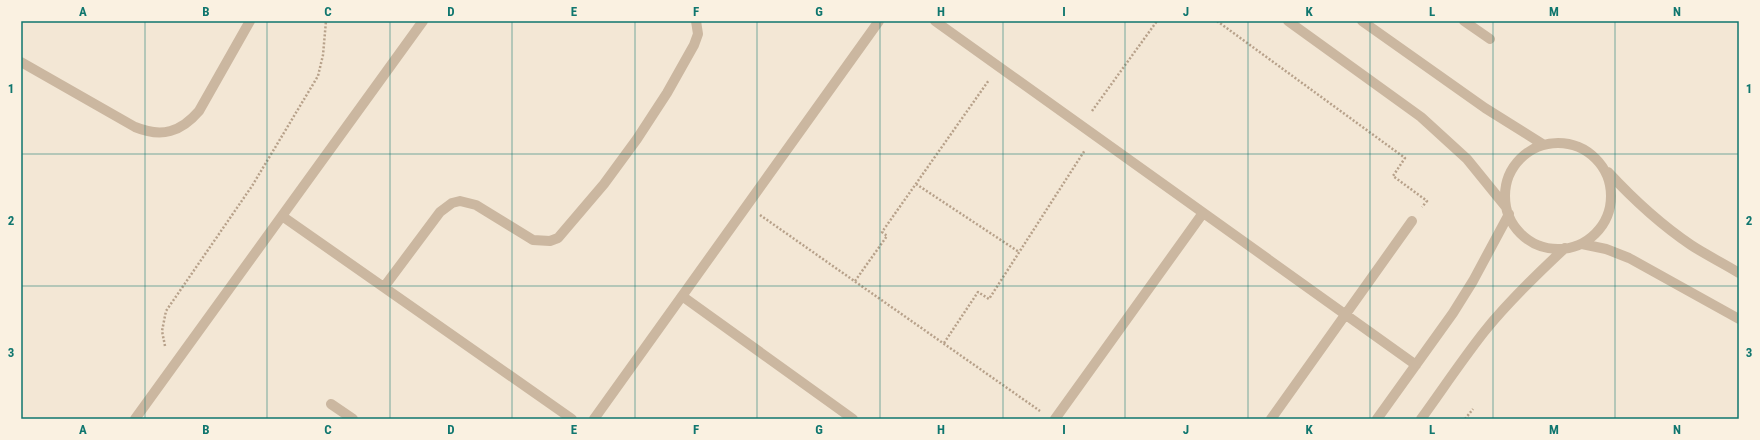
<svg xmlns="http://www.w3.org/2000/svg" width="1760" height="440" viewBox="0 0 1760 440" font-family="'Roboto Condensed',sans-serif">
	<style>
		.lines { fill: none; stroke-linecap: round; stroke-linejoin: round }
		.path { stroke: #b7a18a; stroke-width: 2.5; stroke-dasharray: 2 2; stroke-linecap: butt }
		.minor { stroke: #cbb7a0; stroke-width: 10 }
		.grid { fill: none; stroke: #0f766e; stroke-width: 1; stroke-opacity: 0.55 }
		.neatline { fill: none; stroke: #0f766e; stroke-width: 1.5 }
		.grid-label { font-size: 13px; text-anchor: middle; font-weight: bold; fill: #0f766e }
	</style>
	<rect width="100%" height="100%" fill="#f3e7d5"/>
	<g class="lines">
		<path class="path" d="M1217,21L1405,158L1393,176L1427,201L1422,207
			M1092,111L1157,21
			M916,184L1019,252
			M760,215L1040,411
			M855,281L887,236L882,232L989,80
			M944,343L978,292L989,299L1085,150
			M165,346L162,331L166,311L252,186L318,76L323,55L326,21
			M1465,419L1473,409"/>
		<path class="minor" d="M935,21L1416,365
			M1288,21L1421,117L1467,159L1506,207
			M1362,21L1485,108L1544,145
			M1464,21L1490,39
			M21,62L135,127C162,138 181,132 199,111L250,21
			M1505 196a53 53 0 1 1 106 0a53 53 0 1 1-106 0Z
			M1608,172C1633,199 1660,224 1691,245C1706,255 1723,263 1739,273
			M282,216L572,419
			M1582,244L1606,249L1629,258L1739,319
			M384,287L440,212L452,203L460,201L476,205L533,240L550,241L558,238L604,184L637,139L667,93L694,45L698,34L696,21
			M682,296L853,419
			M331,404L353,419
			M135,419L423,21
			M594,419L879,21
			M1055,419L1203,213
			M1271,419L1412,221
			M1377,419L1453,313L1473,281L1509,214
			M1421,419C1442,390 1462,360 1484,332C1508,302 1536,275 1565,248"/>
	</g>
	<path class="grid" d="M145,21V419M267,21V419M390,21V419M512,21V419M635,21V419M757,21V419M880,21V419M1003,21V419M1125,21V419M1248,21V419M1370,21V419M1493,21V419M1615,21V419M21,154H1739M21,286H1739"/>
	<rect width="1760" height="440" fill="none" stroke="#faf1e1" stroke-width="44"/>
	<rect x="22" y="22" width="1716" height="396" class="neatline"/>
	<g class="grid-label">
		<text x="83" y="16">A</text>
		<text x="206" y="16">B</text>
		<text x="328" y="16">C</text>
		<text x="451" y="16">D</text>
		<text x="574" y="16">E</text>
		<text x="696" y="16">F</text>
		<text x="819" y="16">G</text>
		<text x="941" y="16">H</text>
		<text x="1064" y="16">I</text>
		<text x="1186" y="16">J</text>
		<text x="1309" y="16">K</text>
		<text x="1432" y="16">L</text>
		<text x="1554" y="16">M</text>
		<text x="1677" y="16">N</text>
		<text x="11" y="93">1</text>
		<text x="1749" y="93">1</text>
		<text x="11" y="225">2</text>
		<text x="1749" y="225">2</text>
		<text x="11" y="357">3</text>
		<text x="1749" y="357">3</text>
		<text x="83" y="434">A</text>
		<text x="206" y="434">B</text>
		<text x="328" y="434">C</text>
		<text x="451" y="434">D</text>
		<text x="574" y="434">E</text>
		<text x="696" y="434">F</text>
		<text x="819" y="434">G</text>
		<text x="941" y="434">H</text>
		<text x="1064" y="434">I</text>
		<text x="1186" y="434">J</text>
		<text x="1309" y="434">K</text>
		<text x="1432" y="434">L</text>
		<text x="1554" y="434">M</text>
		<text x="1677" y="434">N</text>
	</g>
</svg>
